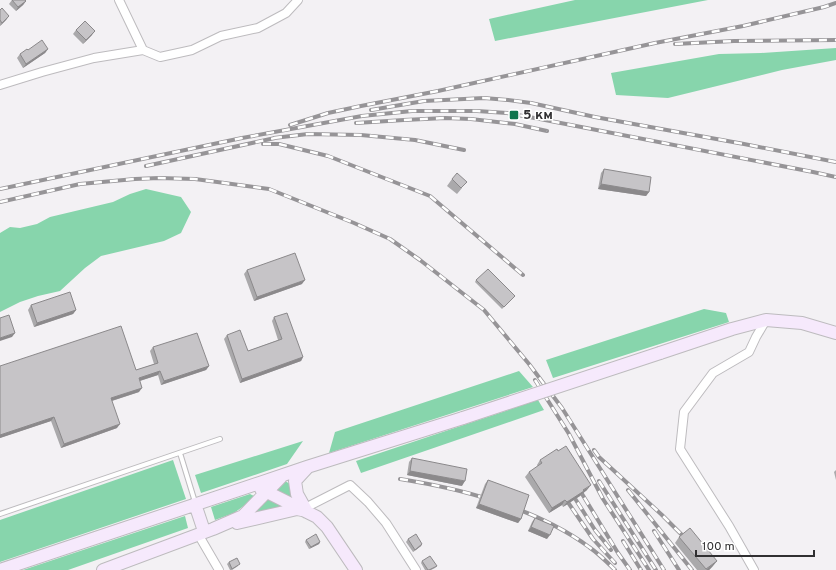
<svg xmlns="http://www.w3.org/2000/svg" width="836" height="570" viewBox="0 0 836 570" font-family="Overpass,sans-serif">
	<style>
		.green { fill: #87d5ac }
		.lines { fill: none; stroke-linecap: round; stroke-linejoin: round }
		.lane-casing { stroke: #bdbbbe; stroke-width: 6 }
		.street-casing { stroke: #bdbbbe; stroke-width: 10 }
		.secondary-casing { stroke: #bdbbbe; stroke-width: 14 }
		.lane { stroke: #fff; stroke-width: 4 }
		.street { stroke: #fff; stroke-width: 8 }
		.secondary { stroke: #f6e9fc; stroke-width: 12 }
		.rail-casing { stroke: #969497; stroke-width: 4 }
		.rail { stroke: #fff; stroke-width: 2.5; stroke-dasharray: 8; stroke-linecap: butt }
		.secondary-bridge-casing { stroke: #bdbbbe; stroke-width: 14; stroke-linecap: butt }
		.secondary-bridge { stroke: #f6e9fc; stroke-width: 12 }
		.wall { fill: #aaa9ab }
		.shaded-wall { fill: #8b898b }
		.building { fill: #c6c4c7; stroke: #8b898b }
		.poi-dot { fill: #0f754d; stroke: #fff; stroke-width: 1.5 }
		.labels { text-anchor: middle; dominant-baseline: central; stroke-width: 3; stroke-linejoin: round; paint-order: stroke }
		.poi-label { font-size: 14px; font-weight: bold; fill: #302f31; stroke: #fff; text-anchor: start }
	</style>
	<rect width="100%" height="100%" fill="#f3f1f4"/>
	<path class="green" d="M575,0H708L495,41L489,19Z
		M836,48V60L782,70L668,98L616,95L611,73L719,54L761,53Z
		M146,189L181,197L191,212L181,233L164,241L101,256L85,268L60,291L38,296L20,302L0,312V233L10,227L20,228L37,224L50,217L113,202L130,194Z
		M704,309L726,313L729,322L553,378L546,360Z
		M519,371L533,387L329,453L335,432Z
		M538,400L544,410L361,473L356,461Z
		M303,441L287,464L201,493L195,475Z
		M173,460L186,499L0,562V520Z
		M285,481L290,484L292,499L276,490Z
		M250,494L256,497L234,513L215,520L211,507Z
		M267,498L280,505L282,507L248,516Z
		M185,516L188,528L68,570H23Z"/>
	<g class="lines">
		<defs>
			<path id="lane" d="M180,453L195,502
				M0,514L220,439"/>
			<path id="street" d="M119,0L143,50
				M0,85L42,72L94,58L143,50L160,57L192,50L221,36L258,28L286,13L298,0
				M305,508L350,485L368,502L386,523L416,570
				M198,534L219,570
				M754,570L729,526L680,449L684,412L713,373L749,352L756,337L766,320"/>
			<path id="secondary" d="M660,353L732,329L766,320L802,323L836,333
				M307,468L295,481L297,494L307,512
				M261,489L317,517L327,527L356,570
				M195,504L204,531
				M237,523L297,509L302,510
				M0,570L307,467L463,418
				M103,570L213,529L243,516L281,477"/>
		</defs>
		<use href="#lane" class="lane-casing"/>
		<use href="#street" class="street-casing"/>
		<use href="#secondary" class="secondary-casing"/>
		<use href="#lane" class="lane"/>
		<use href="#street" class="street"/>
		<use href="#secondary" class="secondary"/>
		<defs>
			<path id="rail" d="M675,44L734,41L836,40
				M371,110L424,101L484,98L508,100L531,103L595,117L744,144L836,162
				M356,123L404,120L445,118L471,119L515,124L547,131
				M290,125L328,113L361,106L438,91L655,43L743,26L824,7L836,3
				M274,138L308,134L361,135L415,140L464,150
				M263,144H279L328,156L430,196L523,275
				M146,166L275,138
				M0,189L242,138L362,116L412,111H477L507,113L540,119L813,172L836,177
				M0,202L80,184L135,179L159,178L195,179L269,189L354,223L390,239L420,260L484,310L529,364L562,408L664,570
				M535,380L569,434L603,499L649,570
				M594,450L599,457L662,515L682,535
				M400,479C431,484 461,490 491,500
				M599,481L656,570
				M576,484L618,553L630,570
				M569,489L595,530L611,550
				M628,490L692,570
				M563,495L593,539L615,563
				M514,508C538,516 569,532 589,547C599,554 607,562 615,570
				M654,531L679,570
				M623,541L641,570"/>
		</defs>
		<use href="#rail" class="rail-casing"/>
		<use href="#rail" class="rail"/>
		<defs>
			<path id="secondary-bridge" d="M463,418L660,353"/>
		</defs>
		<use href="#secondary-bridge" class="secondary-bridge-casing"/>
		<use href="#secondary-bridge" class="secondary-bridge"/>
	</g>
	<path class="wall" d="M12,0L26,1L23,5L16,11L9,4Z
		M0,10L9,16L6,20L0,26Z
		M76,30L92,35L83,44L73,34Z
		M48,49L45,53L23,68L17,58L20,54L28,50Z
		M604,169L649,192L646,196L598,189L601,173Z
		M452,179L462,188L457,194L447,186Z
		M247,270L302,284L254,301L244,274Z
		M476,280L513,298L502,309L475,282Z
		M31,305L76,310L73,314L34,327L28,310Z
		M274,317L303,357L301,361L240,383L224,339L227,335L248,351L278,340L272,321Z
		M153,347L209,366L206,370L161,385L158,375L140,381L139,392L112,401L117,428L61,448L51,421L0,438V366L136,370L154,364L150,351Z
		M412,458L462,486L407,475L409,462Z
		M540,460L587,490L582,494L580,496L563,507L562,505L549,513L525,477L529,472L538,467L537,465Z
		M836,470V480L834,472Z
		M488,480L521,519L518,523L476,508L485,484Z
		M535,518L547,539L528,531L532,522Z
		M679,537L717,561L712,567L709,570H697L675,543Z
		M408,539L422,544L421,546L413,552L406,542Z
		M306,540L320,542L319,544L309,549L305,542Z
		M422,561L437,566L435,568L431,570H425L421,563Z
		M229,562L238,566L232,570H230L227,564Z"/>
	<path class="shaded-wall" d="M26,1L23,5L16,11L18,7Z
		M9,16L6,20L0,26L2,23Z
		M95,31L92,35L83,44L86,40Z
		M48,49L45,53L23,68L26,64Z
		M601,184L649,192L646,196L598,189Z
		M305,280L302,284L254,301L257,297Z
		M76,310L73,314L34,327L37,323Z
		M15,333L12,337L0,341V338Z
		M303,357L301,361L240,383L242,379Z
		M209,366L206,370L161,385L164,381Z
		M160,371L158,375L136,382L139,378Z
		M142,388L139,392L108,402L111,398Z
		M54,417L51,421L0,438V435Z
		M120,424L117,428L61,448L64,444Z
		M410,471L465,481L462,486L407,475Z
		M591,485L587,490L582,494L580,496L563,507L567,502Z
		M565,500L562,505L549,513L552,508Z
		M479,504L521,519L518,523L476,508Z
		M531,527L550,535L547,539L528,531Z
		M320,542L319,544L309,549L311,547Z
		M422,544L421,546L413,552L415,550Z
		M717,561L712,567L709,570H706Z"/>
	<path class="building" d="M12,0H25L26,1L18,7Z
		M2,8L9,16L2,23L0,20V10Z
		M85,21L95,31L86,40L76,30Z
		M42,40L48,49L26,64L20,54L27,49L28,50Z
		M604,169L651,177L649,192L601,184Z
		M457,173L467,182L461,188L452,179Z
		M295,253L305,280L257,297L247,270Z
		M488,269L515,296L504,307L476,280Z
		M70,292L76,310L37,323L31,305Z
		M287,313L303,357L242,379L227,335L240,330L248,351L282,339L274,317Z
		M9,315L15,333L0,338V318Z
		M121,326L136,370L158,363L153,347L197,333L209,366L164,381L160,371L139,378L142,388L111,398L120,424L64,444L54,417L0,435V366Z
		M566,446L591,485L583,490L584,491L567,502L565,500L552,508L529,472L542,463L540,460L557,449L558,451Z
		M412,458L467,469L465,481L410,471Z
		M488,480L529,495L521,519L479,504Z
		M535,518L554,526L550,535L531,527Z
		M690,528L717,561L706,569L679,537Z
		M316,534L320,542L311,547L306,540Z
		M416,534L422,544L415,550L408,539Z
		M430,556L437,566L429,570H428L422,561Z
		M237,558L240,564L232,569L229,562Z"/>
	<rect class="poi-dot" x="509" y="110" width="10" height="10" rx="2"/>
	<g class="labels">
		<g class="poi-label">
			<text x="523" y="115">5 км</text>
		</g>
	</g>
	<path d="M696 550v6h118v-6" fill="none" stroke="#302f31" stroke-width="2"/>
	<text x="702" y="550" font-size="12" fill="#302f31" stroke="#ffffff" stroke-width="3" paint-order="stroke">100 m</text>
</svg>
